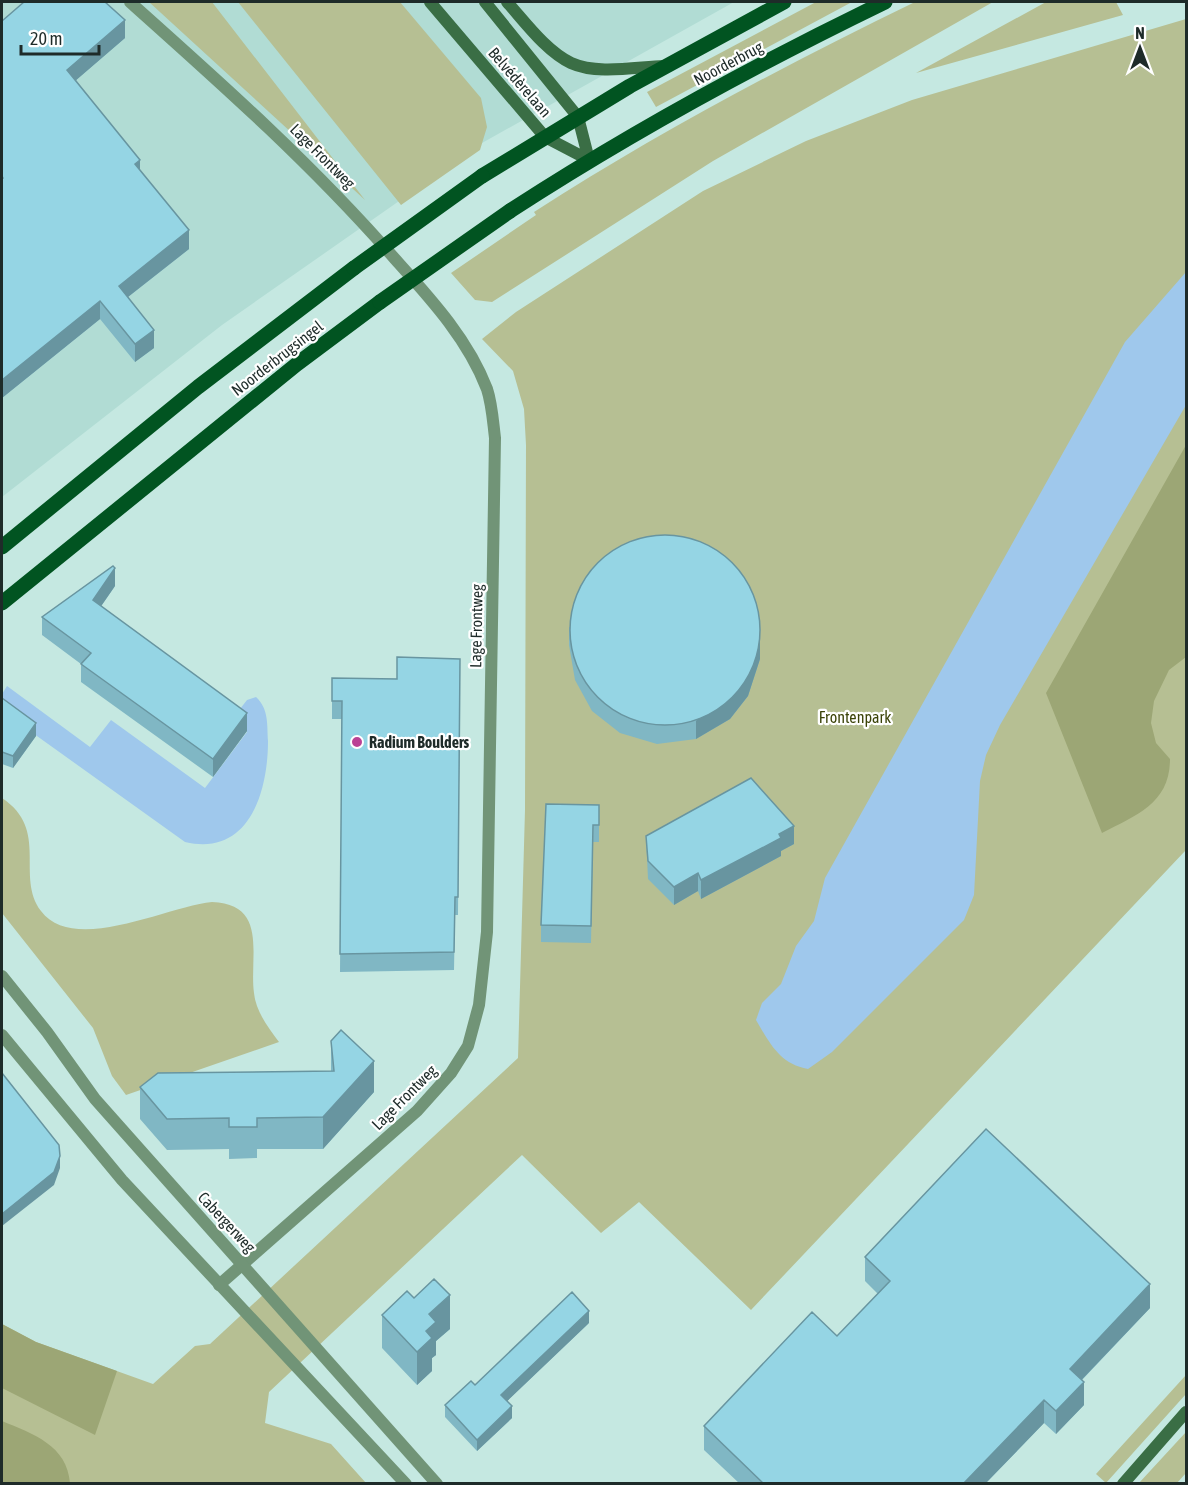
<svg xmlns="http://www.w3.org/2000/svg" width="1188" height="1485" viewBox="0 0 1188 1485" font-family="'Asap Condensed',sans-serif">
	<style>
		.built { fill: #b1dcd4 }
		.green { fill: #b6bf93 }
		.forest { fill: #9ca675 }
		.water { fill: #9fc8ec }
		.lines { fill: none; stroke-linecap: round; stroke-linejoin: round }
		.minor { stroke: #719477; stroke-width: 12 }
		.tertiary { stroke: #719477; stroke-width: 12 }
		.secondary { stroke: #3a6e45; stroke-width: 12 }
		.primary { stroke: #015421; stroke-width: 15 }
		.primary-bridge { stroke: #015421; stroke-width: 15 }
		.wall { fill: #80b7c4 }
		.shaded-wall { fill: #6895a0 }
		.building { fill: #95d5e4; stroke: #6895a0; stroke-width: 1.5 }
		.poi-dot { fill: #bb4195; stroke: #fff; stroke-width: 2 }
		.labels { text-anchor: middle; dominant-baseline: central; stroke-width: 4.5; stroke-linejoin: round; paint-order: stroke }
		.street-label { font-size: 16px; fill: #1e2b29; stroke: #fff }
		.park-label { font-size: 16px; fill: #3b4308; stroke: #fff }
		.poi-label { font-size: 16px; font-weight: bold; fill: #1e2b29; stroke: #fff; text-anchor: start }
	</style>
	<rect width="100%" height="100%" fill="#c5e8e1"/>
	<path class="built" d="M2,2H734L482,143L222,325L2,497Z"/>
	<path class="green" d="M149,2H212L365,200Z
		M238,2H400L481,98L487,127L480,150L401,205Z
		M816,2H852L656,107L647,92Z
		M915,2H993L713,161L492,302L475,300L451,273L536,215L534,212C655,134 785,65 915,2Z
		M1046,2H1116L1123,15L916,73Z
		M1186,19V850L751,1310L639,1202L601,1233L522,1155L269,1392L265,1423L331,1444L366,1483H2V1324L36,1342L153,1384L195,1346L210,1344L518,1058L525,810L526,445L524,409L513,371L482,339L516,312L703,191L806,141L912,100Z
		M2,798C50,830 15,876 41,911C74,955 168,906 212,902C269,904 249,957 254,993C256,1012 268,1027 279,1042L126,1095L112,1076L93,1028L2,913Z
		M1186,1375V1394L1106,1483L1096,1474Z
		M1186,1432V1473L1177,1483H1139Z"/>
	<path class="forest" d="M1186,445V657L1169,670L1154,701L1151,723L1156,743L1170,759C1170,803 1137,815 1102,833L1046,693Z
		M2,1324L36,1342L117,1371L95,1435L2,1388Z
		M2,1421C33,1434 67,1445 70,1483H2Z"/>
	<path class="water" d="M1186,272V405L1000,725L986,755L980,781L974,895L964,920L832,1052L808,1069C780,1064 770,1044 756,1020L762,1003L781,984L796,946L814,921L825,878L1125,342Z
		M7,686L90,747L111,720L205,788L247,732L240,709L247,700L256,697C269,709 267,725 268,741C268,792 249,857 185,842L2,711V694Z"/>
	<g class="lines">
		<path class="minor" d="M130,2C223,85 312,164 395,259C430,298 468,339 487,389C492,404 493,422 495,438L487,932L479,1005L468,1046L451,1073L417,1111L219,1285"/>
		<path class="tertiary" d="M2,976L47,1032L95,1099L437,1484
			M2,1035L122,1180L406,1484"/>
		<path class="secondary" d="M430,2L545,137L589,160
			M485,2L578,117L589,160
			M507,2C525,22 546,51 571,63C597,75 636,67 664,66
			M1123,1484L1186,1412"/>
		<path class="primary" d="M482,176L630,86L784,2
			M510,211C630,133 757,64 885,2
			M2,547L198,387L354,268
			M2,603L297,364L380,302"/>
		<path class="primary-bridge" d="M354,268L482,176
			M380,302L510,211"/>
	</g>
	<path class="wall" d="M2,21L125,38L76,80L140,170L189,249L128,297L154,348L135,362L100,319L2,398Z
		M115,586L101,606L247,731L213,777L81,682V664L42,635V617Z
		M569,627L760,659L748,696L730,719L696,739L657,744L620,733L592,711L575,680L569,645Z
		M460,659L458,915H455L454,970L340,972L342,719H332V678L397,679Z
		M2,698L36,736L13,768L2,764Z
		M599,805V842H593L591,943L541,942V925Z
		M646,836L794,844L781,851V856L701,899L698,891L674,905L648,879Z
		M331,1041L374,1092L323,1149H257V1158L229,1159V1149L167,1150L140,1119V1087L331,1071Z
		M865,1257L1150,1308L1082,1380L1084,1405L1056,1434L1044,1423L985,1484H740L704,1450V1426L837,1336L878,1294L865,1281Z
		M414,1298L450,1329L436,1341V1355L432,1358V1371L417,1385L382,1348V1315Z
		M589,1323L507,1401L512,1418L477,1451L445,1417V1405L475,1385Z"/>
	<path class="shaded-wall" d="M125,20V38L67,88V70Z
		M140,160V178L135,164Z
		M189,230V249L119,304V286Z
		M100,301V319L2,398V380Z
		M154,330V348L135,362V344Z
		M115,568V586L93,618V600Z
		M760,640V659L748,696L730,719L696,739V721Z
		M247,713V731L213,777V759Z
		M36,723V736L13,768V756Z
		M794,826V844L781,851V856L701,899V880L779,834Z
		M698,873V891L674,905V887Z
		M374,1061V1092L323,1149V1117Z
		M60,1156V1168L54,1185L2,1226V1214Z
		M1150,1284V1308L1070,1392V1369Z
		M450,1295V1329L436,1341V1355L432,1358V1371L417,1385V1352L426,1331L429,1314Z
		M589,1311V1323L501,1407V1395Z
		M1084,1382V1405L1056,1434V1411Z
		M1044,1400V1423L985,1484H963Z
		M512,1406V1418L477,1451V1440Z"/>
	<path class="building" d="M24,2H105L125,20L67,70L140,160L135,164L189,230L119,286L154,330L135,344L100,301L2,380V179L3,178L2,176V21Z
		M570 630a95 95 0 1 1 190 0a95 95 0 1 1-190 0Z
		M113,566L115,568L93,600L247,713L213,759L81,664L91,653L42,617Z
		M397,657L460,659L458,897H455L454,952L340,954L342,701H332V678L397,679Z
		M2,698L36,723L13,756L2,752Z
		M751,778L794,826L779,834L781,838L701,880L698,873L674,887L648,861L646,836Z
		M546,804L599,805V825H593L591,926L541,925Z
		M341,1030L374,1061L323,1117L257,1118V1127H229V1118L167,1119L140,1087L158,1073L334,1071L331,1041Z
		M2,1073L59,1145L60,1156L54,1172L2,1214Z
		M986,1129L1150,1284L1070,1369L1084,1382L1056,1411L1044,1400L963,1484H764L704,1426L812,1312L837,1336L890,1281L865,1257Z
		M434,1279L450,1295L429,1314L436,1322L426,1331L432,1338L417,1352L382,1315L407,1291L414,1298Z
		M572,1292L589,1311L501,1395L512,1406L477,1440L445,1405L471,1381L475,1385Z"/>
	<circle class="poi-dot" cx="357" cy="742" r="6"/>
	<g class="labels">
		<g class="street-label">
			<text transform="translate(728 63) rotate(-28)">Noorderbrug</text>
			<text transform="translate(520 82) rotate(49)">Belvédèrelaan</text>
			<text transform="translate(323 156) rotate(45)">Lage Frontweg</text>
			<text transform="translate(277 358) rotate(-38)">Noorderbrugsingel</text>
			<text transform="translate(476 626) rotate(-89)">Lage Frontweg</text>
			<text transform="translate(404 1097) rotate(-45)">Lage Frontweg</text>
			<text transform="translate(227 1222) rotate(47)">Cabergerweg</text>
		</g>
		<g class="park-label">
			<text x="855" y="717">Frontenpark</text>
		</g>
		<g class="poi-label">
			<text x="369" y="742">Radium Boulders</text>
		</g>
	</g>
	<rect width="1188" height="1485" fill="none" stroke="#1e2b29" stroke-width="6"/>
	<g transform="translate(1140 48)" stroke="#ffffff" stroke-width="4.5" paint-order="stroke">
	<path d="M0-4.5L10 22L0 15L-10 22Z" fill="#1e2b29"/>
	<text y="-9" font-size="16" font-weight="bold" text-anchor="middle" fill="#1e2b29">N</text>
	</g>
	<path d="M21 45v9h78v-9" fill="none" stroke="#1e2b29" stroke-width="3"/>
	<text x="30" y="45" font-size="18" fill="#1e2b29" stroke="#ffffff" stroke-width="4.5" paint-order="stroke">20 m</text>
</svg>
